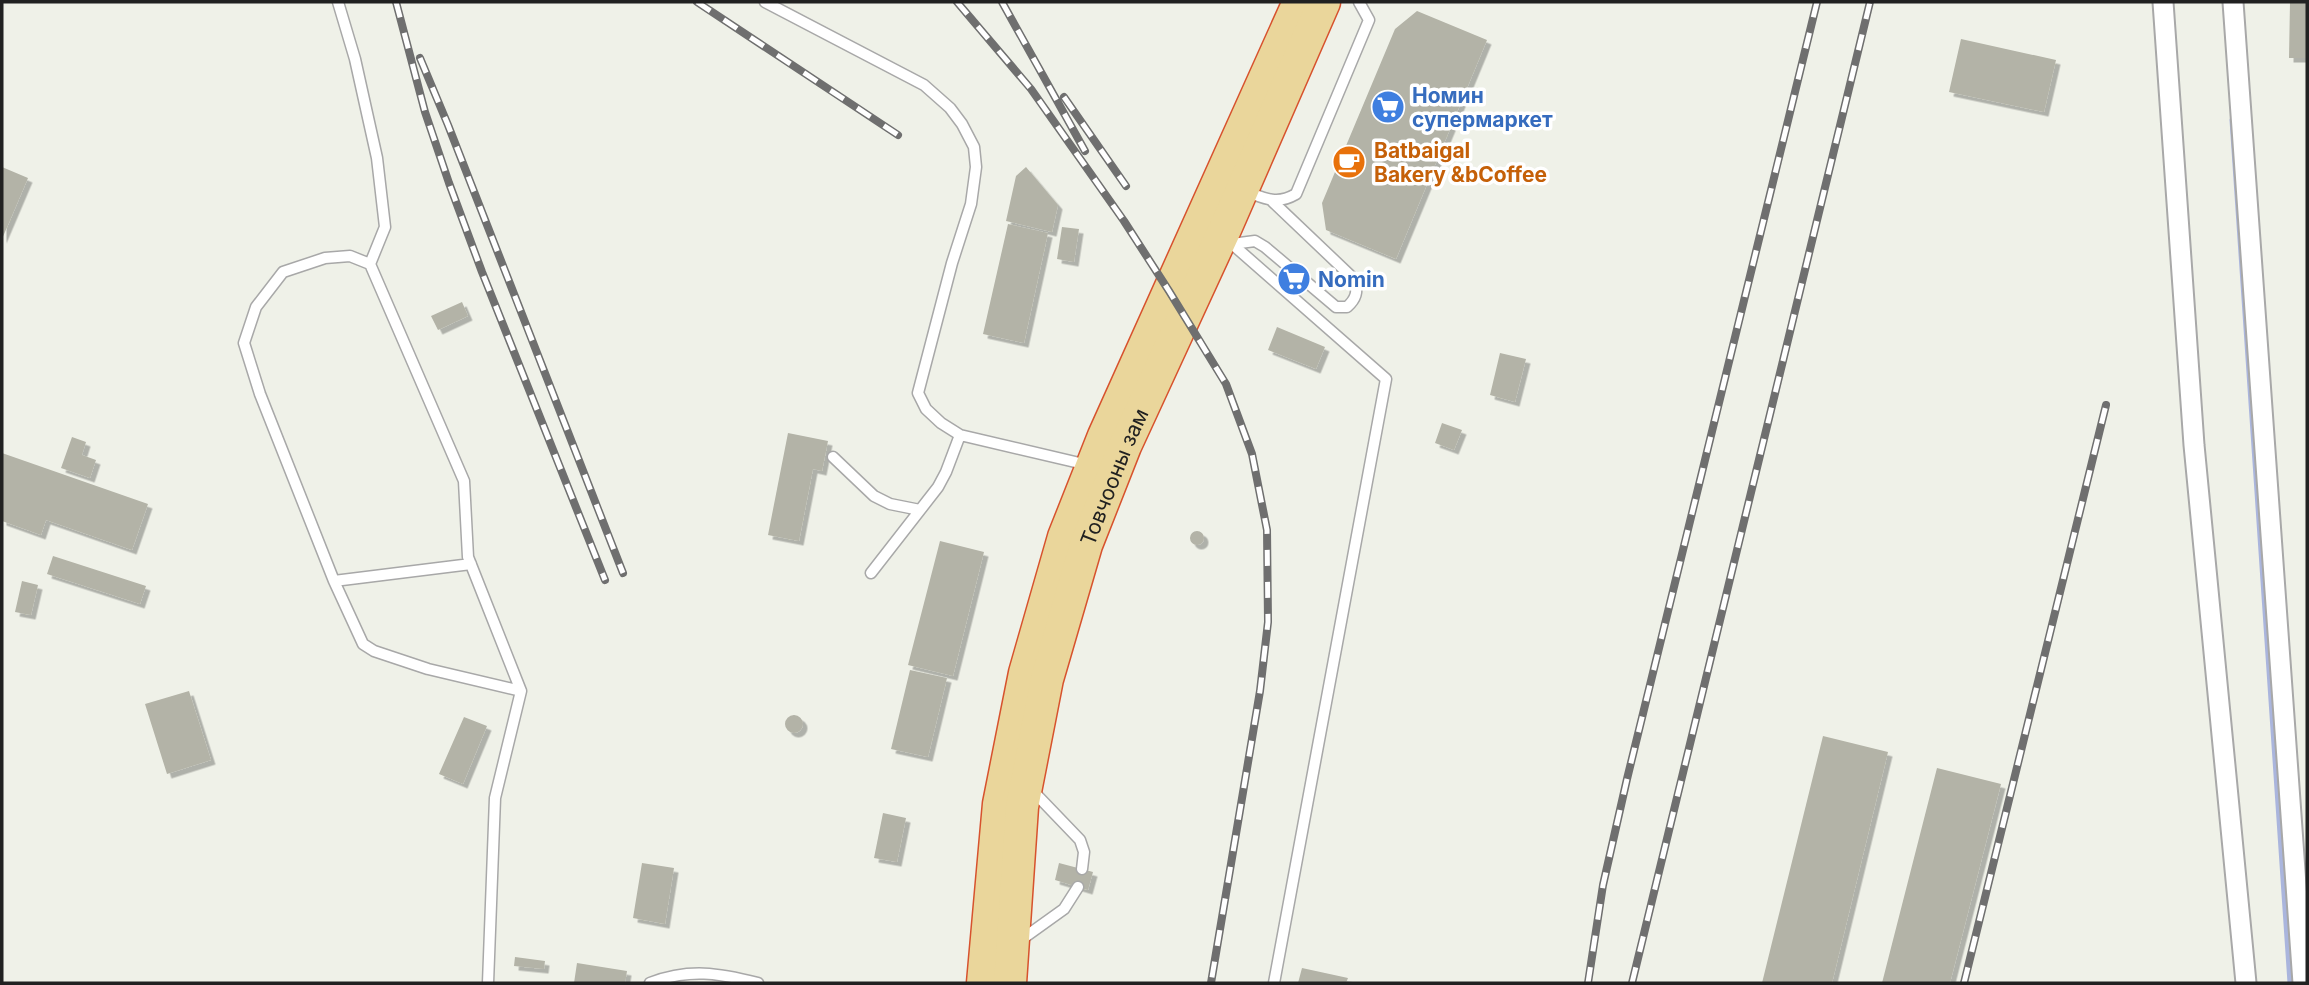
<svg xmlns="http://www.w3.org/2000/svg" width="2309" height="985" viewBox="0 0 2309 985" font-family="Inter,sans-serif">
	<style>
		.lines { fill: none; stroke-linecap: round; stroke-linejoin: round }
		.stream { stroke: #aab5dd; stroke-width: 5 }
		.building { fill: #b3b3a7; filter: url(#shadow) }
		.service-casing { stroke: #a8a8a8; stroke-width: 13 }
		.minor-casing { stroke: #a8a8a8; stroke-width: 23 }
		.trunk-casing { stroke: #d7522d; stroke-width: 35 }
		.service { stroke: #fff; stroke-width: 10 }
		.minor { stroke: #fff; stroke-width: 19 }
		.trunk { stroke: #ead69b; stroke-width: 32 }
		.rail-casing { stroke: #6f6f6f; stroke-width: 8 }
		.rail { stroke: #fff; stroke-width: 5; stroke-dasharray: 16; stroke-linecap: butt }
		.labels { text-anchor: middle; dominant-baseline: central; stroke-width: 7; stroke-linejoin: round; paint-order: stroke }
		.shop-label { font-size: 21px; font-weight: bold; fill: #366cbe; stroke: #fff; text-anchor: start }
		.food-label { font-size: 21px; font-weight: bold; fill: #c56008; stroke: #fff; text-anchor: start }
		.street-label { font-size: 21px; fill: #212121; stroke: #fff }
	</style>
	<defs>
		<filter id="shadow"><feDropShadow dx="4.5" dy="4.5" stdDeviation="0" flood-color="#0004"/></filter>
	</defs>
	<rect width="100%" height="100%" fill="#eff1e8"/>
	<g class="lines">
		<path class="stream" d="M2232,120L2290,983"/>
	</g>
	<path class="building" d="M2290,2H2307V58H2289Z
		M1417,11L1487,40L1396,259L1326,230L1322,203L1395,29Z
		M1961,39L2056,60L2044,112L1949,92Z
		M2,167L28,178L2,239Z
		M1026,167L1058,205L1052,232L1006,221L1016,176Z
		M1008,224L1048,233L1024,343L983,334Z
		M1062,227L1079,229L1074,262L1057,259Z
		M462,302L468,316L438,330L431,316Z
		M1277,327L1325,347L1316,369L1268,350Z
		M1500,353L1526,359L1515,402L1490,395Z
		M1442,423L1462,430L1454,450L1435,443Z
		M788,433L828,441L822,471L813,469L799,541L768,535Z
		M72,437L86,442L82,455L96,460L90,478L61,468Z
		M2,453L148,504L132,550L46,520L41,535L2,521Z
		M1190 538a7 7 0 1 1 14 0a7 7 0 1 1-14 0Z
		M940,541L984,552L953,676L908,665Z
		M53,556L146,586L140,604L47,574Z
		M22,581L38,585L31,615L15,612Z
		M910,670L947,678L928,757L891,749Z
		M189,691L211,760L167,774L145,704Z
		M785 724a9 9 0 1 1 18 0a9 9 0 1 1-18 0Z
		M464,717L487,726L463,784L439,774Z
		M1823,736L1888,752L1832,983H1762Z
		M1937,768L2001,784L1950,983H1882Z
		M883,813L906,818L897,862L874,858Z
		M642,863L674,868L665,924L633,918Z
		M1059,863L1093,872L1088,890L1055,880Z
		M515,957L545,961L544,969L514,966Z
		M577,963L627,971L625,983H574Z
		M1302,968L1348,978L1346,983H1298Z"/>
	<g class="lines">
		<defs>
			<path id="service" d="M338,2L355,59L377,158L385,227L370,264L464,481L468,557L521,691L495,798L488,983
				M765,2L924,85L950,108L962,124L974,147L976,167L971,204L952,263L918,393L926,409L941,423L960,435L1088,465
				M1247,192C1267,199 1277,205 1296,194L1369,20L1359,2
				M1224,237L1386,379L1274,983
				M1232,244L1255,241L1265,247L1336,307H1347C1356,299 1358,292 1355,280L1272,201
				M370,264L350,256L325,258L283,272L256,307L244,343L260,394L334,581L363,644L374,651L428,669L521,691
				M833,457L874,496L890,504L920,510
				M871,573L938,487L946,472L960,435
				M334,581L471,564
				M1031,789L1080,840L1084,852L1082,869
				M1018,942L1064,909L1078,887
				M650,983C689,968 719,973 758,983"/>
			<path id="minor" d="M2163,2L2194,445L2246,983
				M2233,2L2303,983"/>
			<g id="trunk">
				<path d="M983,983L999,804L1025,673L1064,537L1104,436L1299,2"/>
				<path id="s1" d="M1010,983L1022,807L1047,679L1086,545L1125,446L1225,229L1324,2"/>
			</g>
		</defs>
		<use href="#service" class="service-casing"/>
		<use href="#minor" class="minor-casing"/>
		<use href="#trunk" class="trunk-casing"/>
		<use href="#service" class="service"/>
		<use href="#minor" class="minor"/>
		<use href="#trunk" class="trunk"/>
		<defs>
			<path id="rail" d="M396,2L425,112L449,183L482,272L605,580
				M697,2L898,135
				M957,2L1031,89L1124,221L1169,291L1226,384L1252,454L1267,530L1268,622L1260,691L1211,983
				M1002,2L1085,151
				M420,58L448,125L623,573
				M1064,97L1126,186
				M1588,983L1603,885L1627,779L1817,2
				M1632,983L1870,2
				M1964,983L2106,405"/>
		</defs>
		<use href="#rail" class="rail-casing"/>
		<use href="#rail" class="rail"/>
	</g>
	<defs>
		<symbol id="supermarket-disc" viewBox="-11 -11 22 22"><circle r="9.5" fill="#3f7fe0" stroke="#fff"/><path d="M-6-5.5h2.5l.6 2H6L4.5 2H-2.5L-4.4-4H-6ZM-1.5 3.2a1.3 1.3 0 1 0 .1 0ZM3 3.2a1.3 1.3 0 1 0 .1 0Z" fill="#fff"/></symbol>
		<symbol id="cafe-disc" viewBox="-11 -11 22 22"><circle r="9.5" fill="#e8710a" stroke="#fff"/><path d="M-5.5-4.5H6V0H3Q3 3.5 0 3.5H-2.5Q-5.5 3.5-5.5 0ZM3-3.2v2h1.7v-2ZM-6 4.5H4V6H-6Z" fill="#fff"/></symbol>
	</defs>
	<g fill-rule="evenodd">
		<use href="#supermarket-disc" x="1369" y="88" width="38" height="38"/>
		<use href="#cafe-disc" x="1330" y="143" width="38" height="38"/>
		<use href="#supermarket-disc" x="1275" y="260" width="38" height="38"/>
	</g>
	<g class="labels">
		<g class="shop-label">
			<text x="1412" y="95">Номин<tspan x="1412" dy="24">супермаркет</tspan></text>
			<text x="1318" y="279">Nomin</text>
		</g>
		<g class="food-label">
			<text x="1374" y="150">Batbaigal<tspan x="1374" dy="24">Bakery &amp;bCoffee</tspan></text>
		</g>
		<g class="street-label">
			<text stroke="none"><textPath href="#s1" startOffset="520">Товчооны зам</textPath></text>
		</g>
	</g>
	<rect width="2309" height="985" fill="none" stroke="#212121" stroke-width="7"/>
</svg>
